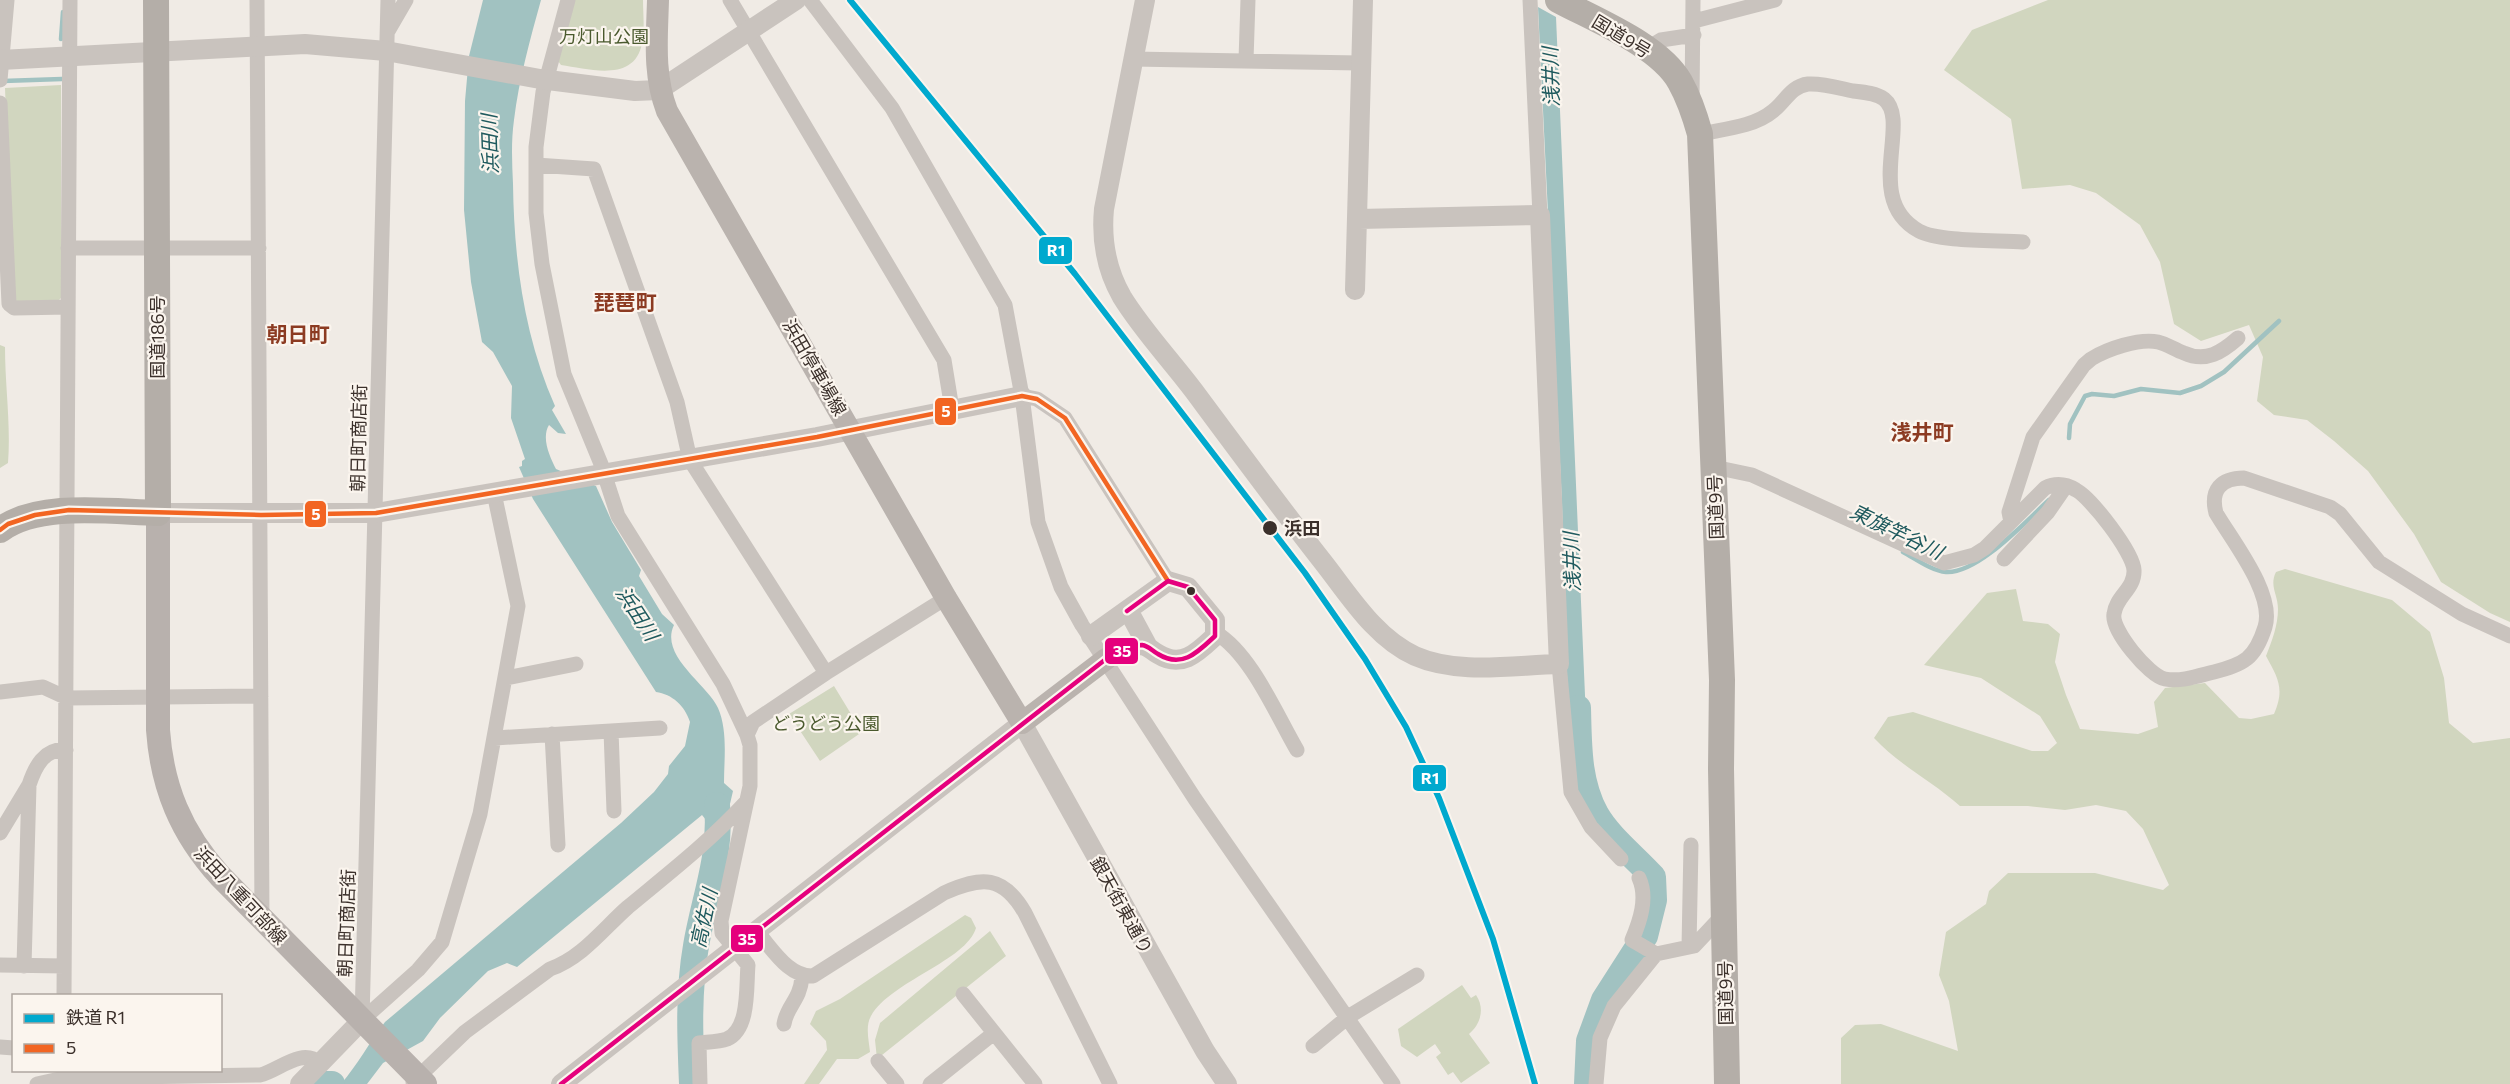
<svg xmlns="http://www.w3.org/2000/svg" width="2510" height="1084" viewBox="0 0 2510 1084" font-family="Commissioner,'Noto Sans JP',sans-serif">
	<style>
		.green { fill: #d1d6bf }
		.water { fill: #a1c2c1 }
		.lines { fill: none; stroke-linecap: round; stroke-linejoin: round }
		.stream { stroke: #a1c2c1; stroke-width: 4.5 }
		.river { stroke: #a1c2c1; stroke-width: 26 }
		.minor { stroke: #c9c3be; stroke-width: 15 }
		.tertiary { stroke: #c9c3be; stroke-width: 20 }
		.secondary { stroke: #bab3ae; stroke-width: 22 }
		.primary { stroke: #b8b1ad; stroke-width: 24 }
		.trunk { stroke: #b4aea8; stroke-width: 26 }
		.bus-1-casing { stroke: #fbf5ee; stroke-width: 9 }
		.bus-2-casing { stroke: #fbf5ee; stroke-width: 9 }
		.bus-1 { stroke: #f26522; stroke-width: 4.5 }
		.bus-2 { stroke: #e5007d; stroke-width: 4.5 }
		.rail-1-casing { stroke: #fbf5ee; stroke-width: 10 }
		.rail-1 { stroke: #00a9ce; stroke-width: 6 }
		.stop-dot { fill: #3b302b; stroke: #fbf5ee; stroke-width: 2 }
		.labels { text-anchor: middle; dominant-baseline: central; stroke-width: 4.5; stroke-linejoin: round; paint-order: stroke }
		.park-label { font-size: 18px; fill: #4a5a2e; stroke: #fbf5ee }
		.street-label { font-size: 18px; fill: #3b302b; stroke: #fbf5ee }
		.stop-label { font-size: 18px; font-weight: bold; fill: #3b302b; stroke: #fbf5ee; text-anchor: start }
		.water-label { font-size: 20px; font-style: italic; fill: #1f5a5e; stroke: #fbf5ee }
		.quarter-label { font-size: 21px; font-weight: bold; fill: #8c3b22; stroke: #fbf5ee }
		.line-badge { stroke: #fbf5ee; stroke-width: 2 }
		.badge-label { font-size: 16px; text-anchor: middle; font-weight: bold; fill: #fff }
	</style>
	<rect width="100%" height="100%" fill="#f0ebe5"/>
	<path class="green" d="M575,0H643C643,14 645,30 642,43C635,83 589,69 561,65L558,61Z
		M2048,0H2510V622L2490,613L2441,582L2414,534L2368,471L2334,441L2307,420L2274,415L2257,401L2263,357L2249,325L2201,341L2174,324L2160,262L2140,225L2096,193L2070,185L2022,189L2011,119L1944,70L1972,30Z
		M61,85V298L56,303L18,304L13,299L5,88Z
		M0,345L5,347C5,386 11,425 8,463L0,468Z
		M2285,569L2392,600L2430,632L2444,678L2449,723L2473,743L2510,738V1084H1841V1038L1855,1025L1881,1024L1958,1051L1949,1001L1939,975L1946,932L1986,904L1989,891L2008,873H2095L2163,890L2169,885L2143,829L2126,811L2096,805L2065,810L2028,806H1960C1932,781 1899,765 1874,738L1888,717L1913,712L2032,751H2048L2057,743L2040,716L1981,678L1924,665L1987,593L2016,589L2023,621L2048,624L2060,634L2055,662L2066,695L2080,729L2138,734L2158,727L2154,702L2165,688L2205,683L2239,718L2251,719L2274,714C2285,689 2278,678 2266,656C2272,641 2278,625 2278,609C2278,594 2269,586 2276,572Z
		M834,686L862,732L820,761L789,714Z
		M965,915L971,918L976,928C966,961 891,981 871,1016C865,1026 869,1041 870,1052L858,1059H837L819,1084H804L827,1050L826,1041L810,1024L816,1011L840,999Z
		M990,931L1006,956L877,1059L875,1040L880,1023Z
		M1462,985L1471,998L1476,995C1485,1008 1481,1024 1469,1034L1490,1063L1461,1083L1453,1072L1448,1075L1436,1057L1441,1053L1435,1044L1417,1057L1401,1046L1398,1029Z"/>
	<path class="water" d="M483,0H541C530,40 519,79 514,120C511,141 512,163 513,184C514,260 524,336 555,406L552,410L566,434L558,433L549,425C541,438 550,457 556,469L596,486L612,522L641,570L639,576L662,614L674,625C659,656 708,685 718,708C728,731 724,759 724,783L733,791L723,834L715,844V831L702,815L517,967L507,963L488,971L440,1018L423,1041L383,1063L367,1084H341C358,1064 369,1043 385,1022L621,823L654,792L668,774L669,766L685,746L690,722C685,706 672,694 656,692L533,499L519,467L522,466V461L525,459L511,418L512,386L493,352L482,342L471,282L464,210L465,101L469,56Z
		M1538,7L1556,17L1587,742H1569L1562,503Z"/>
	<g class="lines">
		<path class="stream" d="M61,39L63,12
			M3,81L62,79
			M2069,438L2070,424L2085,396L2092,394L2114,396L2141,389L2180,393L2201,386L2224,372L2279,321
			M1903,552C1916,559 1932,571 1946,572C1978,574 2026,521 2049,500"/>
		<path class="river" d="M1578,708C1579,745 1578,781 1596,814C1609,837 1635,857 1653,877L1654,900L1645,936L1604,1000L1589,1041L1587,1084
			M316,1084H332
			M692,1084C690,1037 688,992 696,946C704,898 722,855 717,805"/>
		<path class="minor" d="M257,0L262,920
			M568,0L543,92L536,147V213L542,264L564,374L601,464L618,516L723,684L747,735L750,745V786L721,921L722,933L748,965C746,986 750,1029 727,1039C719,1042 707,1042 699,1043L700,1084
			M730,0L944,360L952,409
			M810,0L892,108L1005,305L1022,396L1038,522L1061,587L1082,625L1195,799L1393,1084
			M1530,0L1540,215
			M1694,21L1775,0
			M388,31L406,0
			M1646,49L1661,40L1694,35
			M1133,59L1360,63
			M1246,60L1248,0
			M0,80L7,0
			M1692,100L1693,0
			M0,103L9,304L14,308L68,307
			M1700,134C1723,129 1754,127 1773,111C1785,102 1791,86 1808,84C1823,83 1839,88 1853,91C1862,92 1876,93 1884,99C1912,121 1862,200 1919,231C1939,242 1998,240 2023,242
			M536,165L594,169L677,402L690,460L826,673
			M68,248H259
			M1022,396L1037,399L1065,418L1168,581
			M1714,467L1752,475L1944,563L1974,555L1985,548L2045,488C2055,483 2066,484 2076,490C2091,498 2133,552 2134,570C2135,589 2116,596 2114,614C2111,630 2149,676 2165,679C2181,682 2198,676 2214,672C2244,664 2255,659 2265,627C2275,594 2233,542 2216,513C2210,490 2221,478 2244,478L2330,507L2340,514L2379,562L2462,614L2510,636
			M2011,522L2009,512L2033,437L2084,365L2091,359C2107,349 2139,338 2158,342C2167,344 2175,350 2184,353C2206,363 2222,352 2238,338
			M2004,559L2048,512L2066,486
			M1216,633C1251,654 1276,714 1297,750
			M1559,664L1571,792L1591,827L1621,859
			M506,678L576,664
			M0,692L43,687L67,698L261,696
			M611,731L614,811
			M552,734L558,845
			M747,735L753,722L826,673L946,598
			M495,738L660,728
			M0,833L29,785
			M1639,878C1648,898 1640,921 1632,940L1656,954
			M757,932C772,948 788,977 813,976L944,893C982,876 1003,875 1025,913L1110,1084
			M1689,947L1691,845
			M0,965L64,966
			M24,966L29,785C35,767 44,748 66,750
			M963,994L1035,1084
			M64,996L70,0
			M362,1020L388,0
			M362,1020L418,970L442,942L480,814L518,606L494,493
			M784,1024C787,1005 800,1001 802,977
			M1313,1046L1348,1017L1417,975
			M0,1047L14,1048
			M878,1061L897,1084
			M413,1082L465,1032L550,969C582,958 604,928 628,907C669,873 709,842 745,803
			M37,1084L64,1078L260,1075C278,1071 302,1047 319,1063
			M930,1084L994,1033
			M1596,1084L1600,1038L1614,1006L1656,954L1694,946L1724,914"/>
		<path class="tertiary" d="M1145,0L1104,209C1101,241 1106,269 1122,297C1143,331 1170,359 1194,391C1237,449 1279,506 1323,562C1349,595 1375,638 1415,656C1458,675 1513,665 1559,664L1540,215L1359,219
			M0,60L305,44L386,51L540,79L635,91L659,90L796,0
			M1355,290L1363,0
			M158,513H376L817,437L1022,396
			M1128,610L1148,647
			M1091,636L1168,581L1188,587L1215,620V636C1198,652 1182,669 1158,654C1152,651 1149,646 1142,645C1130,645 1116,654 1106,659
			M300,1084L362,1020
			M561,1084L1022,723L1205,1051L1227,1084"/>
		<path class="secondary" d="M658,0C657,38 653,74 667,111L946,598L1022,723L1106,659"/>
		<path class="primary" d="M158,513V730C162,787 181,833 220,876L425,1084"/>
		<path class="trunk" d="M1558,0C1595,20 1659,45 1680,82C1689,98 1695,116 1700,134L1722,680L1721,769L1727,1084
			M0,530C39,501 112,512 158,513L156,0"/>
		<defs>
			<path id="bus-1" d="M0,530L8,524L35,515L69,510L261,515L376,513L817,437L1022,396L1037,399L1065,418L1168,581"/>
			<path id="bus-2" d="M561,1084L1106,659C1116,654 1130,645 1142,645C1149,646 1152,651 1158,654C1182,669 1198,652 1215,636V620L1188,587L1168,581L1127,611"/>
		</defs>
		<use href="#bus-1" class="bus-1-casing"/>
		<use href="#bus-2" class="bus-2-casing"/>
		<use href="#bus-1" class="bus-1"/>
		<use href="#bus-2" class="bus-2"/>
		<defs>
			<path id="rail-1" d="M850,0L1075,274L1305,573L1365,659L1406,727L1439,798L1493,939L1535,1084"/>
		</defs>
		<use href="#rail-1" class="rail-1-casing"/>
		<use href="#rail-1" class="rail-1"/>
	</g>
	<g class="stop-dot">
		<circle cx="1270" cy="528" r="8"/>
		<circle cx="1191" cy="591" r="5"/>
	</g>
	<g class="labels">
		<g class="park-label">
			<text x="604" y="36">万灯山公園</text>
			<text x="826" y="723">どうどう公園</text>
		</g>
		<g class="street-label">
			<text transform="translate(1622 36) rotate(31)">国道9号</text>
			<text transform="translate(157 337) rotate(-90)">国道186号</text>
			<text transform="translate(815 367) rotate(60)">浜田停車場線</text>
			<text transform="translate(358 438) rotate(-89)">朝日町商店街</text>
			<text transform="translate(1715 507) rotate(-92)">国道9号</text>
			<text transform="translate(241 895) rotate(47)">浜田八重可部線</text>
			<text transform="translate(1122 905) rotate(61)">銀天街東通り</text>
			<text transform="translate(346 923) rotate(-88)">朝日町商店街</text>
			<text transform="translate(1725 993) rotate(-91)">国道9号</text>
		</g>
		<g class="stop-label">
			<text x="1284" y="528">浜田</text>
		</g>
		<g class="water-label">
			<text transform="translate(1550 77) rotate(-92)">浅井川</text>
			<text transform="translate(489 144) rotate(-92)">浜田川</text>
			<text transform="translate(1897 531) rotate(26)">東旗竿谷川</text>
			<text transform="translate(1571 562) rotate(-92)">浅井川</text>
			<text transform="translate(638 613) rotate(57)">浜田川</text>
			<text transform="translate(703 918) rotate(-78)">高佐川</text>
		</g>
		<g class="quarter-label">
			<text x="625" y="301">琵琶町</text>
			<text x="298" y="333">朝日町</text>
			<text x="1922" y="431">浅井町</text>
		</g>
	</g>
	<g class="line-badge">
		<rect x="1038" y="236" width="35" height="29" rx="6" fill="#00a9ce"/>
		<rect x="934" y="397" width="23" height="29" rx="6" fill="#f26522"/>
		<rect x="304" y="500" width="23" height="28" rx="6" fill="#f26522"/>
		<rect x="1104" y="637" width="35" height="28" rx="6" fill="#e5007d"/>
		<rect x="1412" y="764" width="35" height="28" rx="6" fill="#00a9ce"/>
		<rect x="730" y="924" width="34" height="29" rx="6" fill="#e5007d"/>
	</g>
	<g class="badge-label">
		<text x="1056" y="256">R1</text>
		<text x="946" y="417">5</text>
		<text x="316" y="520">5</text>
		<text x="1122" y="657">35</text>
		<text x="1430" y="784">R1</text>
		<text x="747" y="945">35</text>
	</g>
	<rect x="12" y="994" width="210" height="78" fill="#fbf5ee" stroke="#aea6a0" stroke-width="1.5"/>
	<rect x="24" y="1014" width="30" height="9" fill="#00a9ce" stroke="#aea6a0" stroke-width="1.5"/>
	<text x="66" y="1024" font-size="18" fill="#3b302b">鉄道 R1</text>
	<rect x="24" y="1044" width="30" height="9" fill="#f26522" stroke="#aea6a0" stroke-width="1.5"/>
	<text x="66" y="1054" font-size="18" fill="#3b302b">5</text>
</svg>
